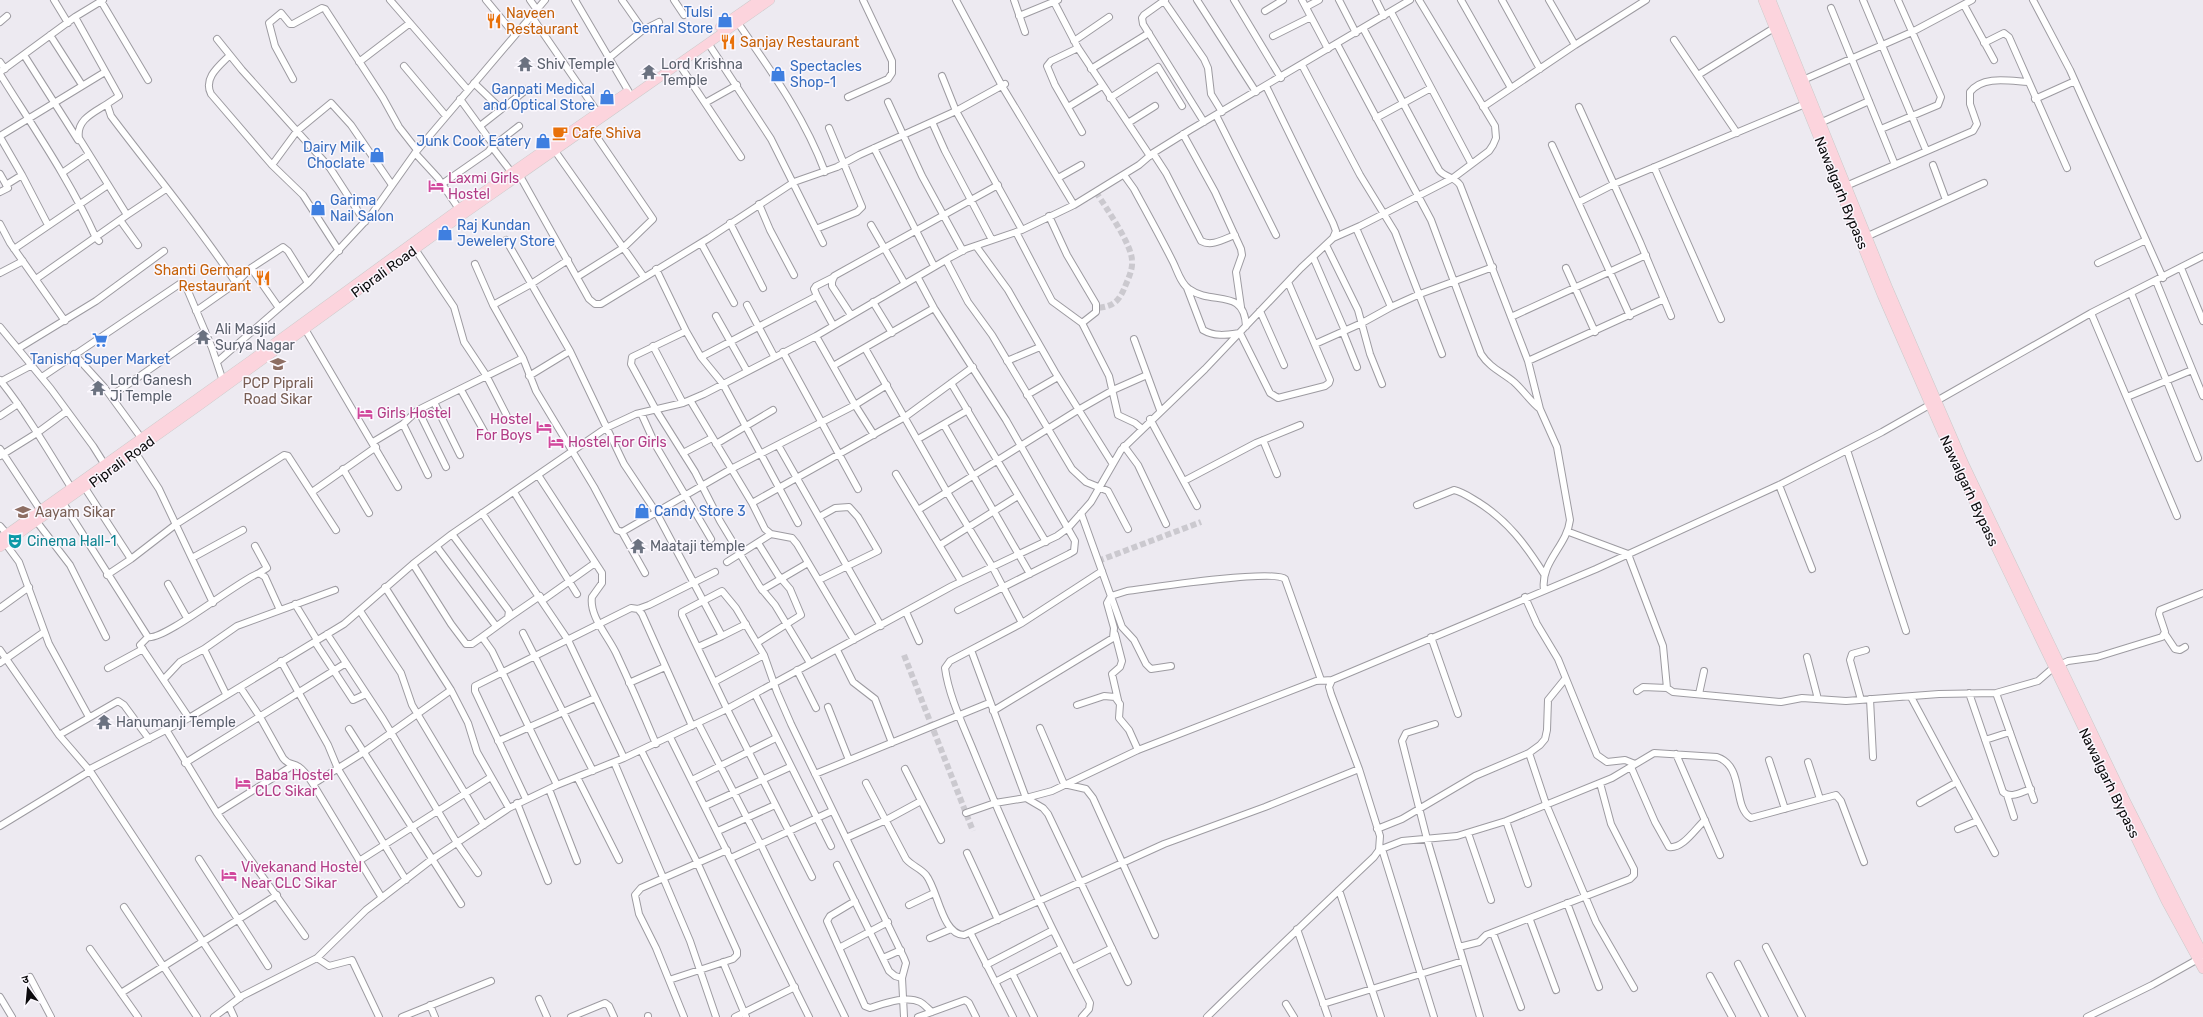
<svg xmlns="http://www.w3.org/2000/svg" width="2203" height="1017" viewBox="0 0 2203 1017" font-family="Rubik,'Noto Sans Devanagari',sans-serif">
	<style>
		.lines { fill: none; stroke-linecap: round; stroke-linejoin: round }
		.minor-tunnel { stroke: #cbc9cf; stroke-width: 6; stroke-dasharray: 6 3; stroke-linecap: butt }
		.minor-casing { stroke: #9d9ba1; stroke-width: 8 }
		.primary-casing { stroke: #cacaca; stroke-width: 10 }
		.minor { stroke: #fff; stroke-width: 6 }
		.primary { stroke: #fcd4dd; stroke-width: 9 }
		.labels { text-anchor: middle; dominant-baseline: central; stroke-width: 3; stroke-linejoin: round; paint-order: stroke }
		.shop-label { font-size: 14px; fill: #366cbe; stroke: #fbf8fe; text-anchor: end }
		.food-label { font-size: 14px; fill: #c56008; stroke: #fbf8fe; text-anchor: start }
		.worship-label { font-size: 14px; fill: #5b616d; stroke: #fbf8fe; text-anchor: start }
		.hotel-label { font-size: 14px; fill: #b23c85; stroke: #fbf8fe; text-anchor: start }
		.street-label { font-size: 14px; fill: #0d0c0e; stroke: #fbf8fe }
		.education-label { font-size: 14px; fill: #785e54; stroke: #fbf8fe }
		.culture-label { font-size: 14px; fill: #0d838f; stroke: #fbf8fe; text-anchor: start }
	</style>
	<rect width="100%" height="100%" fill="#edeaf1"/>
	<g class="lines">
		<path class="minor-tunnel" d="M1096,192C1106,208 1131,243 1132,260C1133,270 1128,279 1124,289C1118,303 1111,307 1096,308
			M1098,561L1201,522
			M904,655L973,831"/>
		<defs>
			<path id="minor" d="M54,0L68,23
				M486,0L515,35
				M530,0L537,10
				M575,0L629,92
				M674,0L684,15
				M956,0L1002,86L1074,205
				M1014,0L1025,32
				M1053,0L1078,48L1150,156
				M1165,0L1144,15L1142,18L1143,24L1204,122
				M1197,0L1256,92
				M1234,0L1281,78
				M1302,0L1328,49
				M1339,0L1356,33
				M1376,0L1384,16
				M1461,0L1511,88
				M1502,0L1540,69
				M1549,0L1575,45
				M1863,0L1926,150
				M2033,0L2070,70L2163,278
				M101,1L148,80
				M1164,1L1204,59L1208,68L1211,94L1222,112
				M1964,5L1994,60
				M1306,7L1319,0
				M1831,8L1895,165
				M1265,11L1283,0
				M1391,12L1471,163
				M1019,16L1058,0
				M75,17L103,0
				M532,17L598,113
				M0,22L7,16
				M410,23L468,90
				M738,23C771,71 804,116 825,172
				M1363,28L1439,170C1445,178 1454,176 1460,185L1528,361L1540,409L1557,447L1570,520C1567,546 1540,562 1544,590
				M643,30L659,22
				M50,35L82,85
				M1273,36L1311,17
				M217,39L242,70L330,168L365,222
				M1674,40L1737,133
				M1074,41L1109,17
				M708,43L771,139L823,243
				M1984,43L2004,33L2009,37L2067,168
				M1337,44L1431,220L1481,354C1490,368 1502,372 1514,382C1524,391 1530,401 1540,409
				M1078,48L1051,61L1047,66L1055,85L1082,132
				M24,55L78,140
				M230,55C219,66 203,78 211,94L272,165L303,195L339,251
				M609,58L643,30L622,0
				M0,62L5,69
				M359,62L410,23L390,0
				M679,64L741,157
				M1302,65L1360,175L1395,232L1442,354
				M404,66L446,116
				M1091,69L1149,33
				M0,72L75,17L119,96L107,104L111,116C153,172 198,225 236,283
				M0,74C33,127 70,180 96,238L99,241
				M1698,75L1774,28
				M942,76L956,111L1022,230
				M293,79L275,46L269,23L281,13L290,24H293L322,8L325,9L383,98L399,127L417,150
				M1803,80L1912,32L1972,0
				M474,83L501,109
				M848,97L888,79L892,73V61L863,0
				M1110,98L1158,67L1182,106
				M2035,99L2075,81
				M888,102L922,176L963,251
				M705,103L737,85
				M1068,107L1102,86
				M1483,107L1575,45L1646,0
				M1579,107L1640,242L1671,316
				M1216,115L1276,235
				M1376,118L1431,88
				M932,122L945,151L992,240
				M1128,123L1155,106
				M1820,123L1869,101
				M480,126L526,90
				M519,126L492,147L512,173L520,176L589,299L595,304H601L709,238L794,182L837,167L859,155L956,111L1005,84
				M1881,129L1938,105L1941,97L1898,0
				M1183,134L1215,192L1241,249L1242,255L1236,272L1241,307
				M0,136L105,72
				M0,137L22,175L6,185
				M1552,145L1630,316
				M874,148L934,266
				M555,151L644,277
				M415,153L438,178L459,209
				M1153,153L1166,173L1201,241C1212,247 1224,239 1235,235
				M272,165L297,131L331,103L351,125L392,185
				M1933,165L1946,200
				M1654,167L1721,319
				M62,173L88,155
				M0,174L8,188L0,192
				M22,175L48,225
				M1124,175L1134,189C1147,213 1161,238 1173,262C1177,270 1181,284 1189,289C1212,306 1244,287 1246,326
				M1058,178L1081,165
				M442,184L488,152L492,147V143L460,99
				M1846,186L1973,131L1977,124L1970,104V92C1983,75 2010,81 2028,82
				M1579,202L1614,184L1805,104
				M759,204L770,230L794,275
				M127,215L166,189
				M1049,216L1067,255L1096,304V312L1082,323
				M120,220L138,245
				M730,223L763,288
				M0,224L10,243L65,321
				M871,225L905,284
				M1356,228L1391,307
				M816,229L857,212L862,207L829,128
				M1016,232L1052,301L1082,323L1109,376L1118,415L1135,423L1141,428
				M1868,236L1984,183
				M1333,238L1360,226L1453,178L1489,151L1493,145L1496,138L1495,126L1419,0
				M506,240L570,351L624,464L656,512L722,636L746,624
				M701,243L734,303
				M1326,245L1358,310L1370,354L1382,384
				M976,246L1008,290L1055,372L1112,463
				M14,249L108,185
				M415,249L454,307L464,342L486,375L509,420
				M1313,257L1345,331
				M946,260L968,302L992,335L1072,469L1086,482L1108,491L1128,529
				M2098,263L2146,240
				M475,264L493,305L523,358L536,391L594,487L617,530L622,532L645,573
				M251,268L283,247L288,251L308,283
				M1566,268L1595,332
				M2181,268L2203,321
				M656,269L686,331L701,357L723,384L798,523
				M0,273L23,261
				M577,277L623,248L653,219L590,127
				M918,278L934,308L1006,420L1075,541L1074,551L1069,554L958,610
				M36,279L127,215L79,138C76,120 93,113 107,104
				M2156,281L2203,396
				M1187,288L1203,330C1215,337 1226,335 1240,333L1270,393L1278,398L1325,386L1329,383L1330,380L1288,282
				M2131,293L2198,458
				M817,296L833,325
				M873,302L892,333
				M493,305L531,284L568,260
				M747,305L774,356
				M279,308L308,283L371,215L415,153L545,0
				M196,311L236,283L251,268L279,308L217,362
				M1260,311L1284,365
				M2091,313L2177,516
				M851,315L832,286V282L834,276L998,185
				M716,316L747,371
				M1511,317L1646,255
				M0,327L51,389L93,446L105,465
				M305,329L398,487
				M686,331L632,357L631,364L656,410L695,472L720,521L760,587L775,605L810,663
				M1343,332L1357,367
				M816,336L855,405L874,435
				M1134,339L1160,410
				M1315,344L1362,323L1391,307L1420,294L1493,267
				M653,346L683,403
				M19,348L96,301L164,251
				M865,348L947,492L992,566L1022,623
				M783,352L858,489
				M74,354L104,387L142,439
				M701,357L817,296L814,289L816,286L834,277
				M1007,361L1040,347
				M1528,361L1664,299
				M833,366L934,308
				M529,376L570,351
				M42,377L181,283L185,284L212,348L223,381
				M0,380C27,414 49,452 72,489
				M0,382L32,365
				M951,383L1046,542
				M461,390L485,433
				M1027,395L1058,377
				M111,396L205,331
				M2127,397L2192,370
				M690,400L752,503L765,529L771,534L792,538L797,544L854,640
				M434,402L523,358
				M418,410L446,467
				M641,413L656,446L711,539
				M0,416L18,404
				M1150,419L1197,506
				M403,424L428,475
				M944,425L1030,574
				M918,439L968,410
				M1263,440L1277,474
				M373,442L403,424L418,410L434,402L460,455
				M716,444L773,410
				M778,445L881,626
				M1124,446L1138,465L1166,524
				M0,449L41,511
				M1847,450L1906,631
				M135,452L159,489L213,603
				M683,453L712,438
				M0,456L37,433L67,411
				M343,469L369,513
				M896,474L961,581
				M538,475L602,573V583L592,597C589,616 608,636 616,653C630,683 643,713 656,744
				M1184,481L1256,443L1300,425
				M1779,485L1812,569
				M85,488L131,559
				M312,492L376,447
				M514,492L577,594
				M63,503L148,637C164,641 239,580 259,573L265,577L280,610
				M752,503L905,417L973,367
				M1417,505L1454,490C1463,492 1471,498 1478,502C1508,521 1525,544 1544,574
				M918,510L1078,410L1113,390L1147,375
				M482,513L568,640L624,758
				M1081,513L1122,627L1134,640L1146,664L1151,669L1171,666
				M37,522L70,565L106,637
				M0,526L7,534
				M622,532L731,469L855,405L887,385
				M1569,532L1628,554L1663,646L1667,688L1673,692L1781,702L1802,698L1846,701L1939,694L1996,693L2038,681L2053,668L2068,661L2097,657L2162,637L2165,632L2159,614L2160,610L2203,593
				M452,534L509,611L508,618L482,637
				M5,543L19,562L49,644L89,717
				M940,545L1018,496
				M255,546L267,568L259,573
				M437,547L496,626
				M192,558L243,530
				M727,562L771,534
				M413,564L451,624L466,644H472L482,637L492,651L557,785
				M107,575L131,559L175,525L284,455L288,456L336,530
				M819,580L878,551L858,517L849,507L835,508L819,517
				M168,584L187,618
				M385,587L451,690L468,723L477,752L509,808
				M762,590L808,563
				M1525,597L1537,624L1558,659L1597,755L1607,762L1625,760L1635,764
				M543,600L595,563
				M295,604L317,640
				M0,608L29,587
				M638,609L642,614L692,726
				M360,611L401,673L412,705L484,825
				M906,612L919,641
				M508,618L540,596
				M523,633L593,771
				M327,634L383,719L457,843L478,873
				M1115,634L1122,661L1120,667L1112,674L1118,700
				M2165,634L2175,649L2180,650L2185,647
				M148,637L140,645L189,718
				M1431,637L1458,714
				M315,642L353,700L366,694
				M757,643L801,615L790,589L778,575L758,543
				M698,647L722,636
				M204,649L226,694
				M0,650L59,735L90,771L240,998
				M837,650L853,682L875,699L892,743
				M971,650L1026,798L1043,808L1048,814L1128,982
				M1807,657L1818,699
				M281,661L328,745L338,769L406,880
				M0,663L44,632
				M108,668L143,649
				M797,670L816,708
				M164,679L180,662L204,649L237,626L335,590
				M714,682L764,655
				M629,683L665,667
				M240,687L260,717L283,758C288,765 293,763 299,767C305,771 309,778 313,784L382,898
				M1637,691L1643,687L1667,688
				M1969,693L2003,792C2011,799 2021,792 2031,789
				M1996,693L2034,800
				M755,694L831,846
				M1699,694L1704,671
				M1911,697L1995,853
				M1870,699L1873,757
				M1861,700L1850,660L1852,654L1866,650
				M1077,705L1104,696L1115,697L1120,704L1119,718L1129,730L1138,750
				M828,707L849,760
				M993,711L1113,638L1114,628L1107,603L1111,596L1127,591C1149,588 1274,569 1285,579L1321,680
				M698,723L761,845L845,1017
				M1435,724L1406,733L1402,741L1427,839L1480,1017
				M1040,728L1064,784L1086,789L1093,798L1155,935
				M349,729L461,904
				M167,731L217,813L305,936
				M59,735L118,701L124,705L149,739
				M670,737L809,1017
				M1985,740L2010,732
				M498,741L595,698
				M641,750L697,862L737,951V955L733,959L669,980
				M1529,753L1546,804L1596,922L1634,988
				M1676,754L1720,855
				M1769,760L1785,809
				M614,762L690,941L716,1017
				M1808,762L1820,799
				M185,763L346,663
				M1631,767L1655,822L1669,847C1683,849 1695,829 1705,820
				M905,769L941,840
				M88,770L189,718L344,624L413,564L452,534L606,428L636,414L683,403L704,394L816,336L951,257L966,249L1022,230L1074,205L1139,165L1153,153L1190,130L1410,0
				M815,774L989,703
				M577,777L619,860
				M692,780L776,738
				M866,783L906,859C912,866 920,868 926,875C938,890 942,935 964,935L1164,844L1265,807L1359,769
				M313,784L364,752L451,690
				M549,789L577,861
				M2007,795L2014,817
				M526,799L475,691V686L631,608L638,609L649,605L715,572
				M517,803L548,881
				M1920,803L1957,782
				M705,806L790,767
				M217,813L292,766
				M966,813L995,803L1026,798L1052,791L1138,750L1316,681L1332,680
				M1506,821L1528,884
				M0,826L90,771
				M1377,829L1402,819L1475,776L1529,753L1540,745L1545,739L1547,730L1548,700L1565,679
				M1958,829L1977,821
				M718,831L775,805
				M1468,833L1491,900
				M846,838L886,820L921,801
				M1382,849L1434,1017
				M1379,850L1402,841L1457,836L1506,821L1612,778L1654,753L1717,757C1745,766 1732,807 1751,818L1836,795L1841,801L1864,862
				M967,853L998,920
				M731,858L832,811
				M199,859L268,966
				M359,861L491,777
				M837,865L889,971L895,976L902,978
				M812,877L727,709L682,615V612L722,591L736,608L764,655L777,692L791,724L904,958L906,963L902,978L904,1017
				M1339,890L1381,1017
				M855,901L830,916L827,921L865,1006L870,1008C883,1004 906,995 920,1002C924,1004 928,1009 932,1012
				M1567,903L1599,987
				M909,905L934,893
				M124,907L197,1017
				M1530,920L1556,990
				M1297,929L1328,1017
				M1493,933L1521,1007
				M971,934L1013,1017
				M930,938L951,929
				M1459,947L1479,942L1486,935L1630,879L1634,875V869L1611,824L1600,783
				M1766,947L1802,1017
				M839,948L888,922
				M90,949L138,1017
				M317,958L329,966L352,960L379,1017
				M883,958L901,950
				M723,962L746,1017
				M1738,964L1765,1017
				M986,965L1053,930
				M1072,968L1112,948
				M1012,973L1034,1017
				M1710,976L1732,1017
				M30,977L51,1017
				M995,982L1062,948
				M121,993L277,895
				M0,997L12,1017
				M539,999L547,1017
				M1286,1004L1294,1017
				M1323,1004L1463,961
				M430,1005L435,1017
				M229,1006L234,1017
				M648,1016V1017
				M214,1017L242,996L317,958L366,910L431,860L509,808L557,785L624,758L727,709L952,586L1057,536L1068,528L1091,502L1121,450L1205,369L1301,268L1333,238L1336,231L1333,223L1266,86
				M402,1017L491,981
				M571,1017L605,1003L609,1006L614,1017
				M684,1017L656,948L639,914L635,895L641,888L727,850
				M735,1017L795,987
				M918,1017L965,1000L969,1003L976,1017
				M1082,1017L1089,1009L1090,1003C1048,923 1010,841 976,757C965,729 949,698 945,668L950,661L1022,623L1102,571
				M1207,1017C1262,963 1318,910 1374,857L1379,850L1380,836L1359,769L1331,694L1329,687L1332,680L1596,569L1779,485L1882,432L2091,313L2203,256
				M2087,1017L2152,985L2200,958"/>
			<path id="primary" d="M1763,0L1882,295L1956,464L2166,901L2203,969
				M1771,0L1887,286L1964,464L2124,798L2203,954
				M720,27L759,0
				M0,539L250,361L459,209L626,93
				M0,547L200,405L458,218L770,0"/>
		</defs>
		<use href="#minor" class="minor-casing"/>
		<use href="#primary" class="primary-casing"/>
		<use href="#minor" class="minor"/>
		<use href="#primary" class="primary"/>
	</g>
	<defs>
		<symbol id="shop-bare" viewBox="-9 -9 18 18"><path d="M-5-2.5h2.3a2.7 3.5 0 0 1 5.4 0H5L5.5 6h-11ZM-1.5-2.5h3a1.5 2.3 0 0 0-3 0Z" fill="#3f7fe0" stroke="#fbf8fe" stroke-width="2.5" paint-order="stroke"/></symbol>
		<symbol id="restaurant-bare" viewBox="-9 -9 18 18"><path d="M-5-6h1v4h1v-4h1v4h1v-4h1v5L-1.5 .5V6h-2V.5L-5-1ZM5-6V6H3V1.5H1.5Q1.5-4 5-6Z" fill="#e8710a" stroke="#fbf8fe" stroke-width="2.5" paint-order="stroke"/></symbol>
		<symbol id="temple-bare" viewBox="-9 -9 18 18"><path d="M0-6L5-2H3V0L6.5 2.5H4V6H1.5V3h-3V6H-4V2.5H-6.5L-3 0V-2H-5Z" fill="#6b7280" stroke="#fbf8fe" stroke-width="2.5" paint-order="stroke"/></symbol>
		<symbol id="cafe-bare" viewBox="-9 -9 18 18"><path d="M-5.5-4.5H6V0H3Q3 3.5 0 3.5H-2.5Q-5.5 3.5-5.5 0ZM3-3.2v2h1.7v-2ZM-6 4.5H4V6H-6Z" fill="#e8710a" stroke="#fbf8fe" stroke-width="2.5" paint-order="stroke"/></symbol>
		<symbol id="hotel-bare" viewBox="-9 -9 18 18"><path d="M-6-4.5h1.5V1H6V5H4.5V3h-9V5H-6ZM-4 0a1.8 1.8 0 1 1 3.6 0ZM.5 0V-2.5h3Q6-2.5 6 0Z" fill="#d1479c" stroke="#fbf8fe" stroke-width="2.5" paint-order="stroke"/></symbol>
		<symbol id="supermarket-bare" viewBox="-9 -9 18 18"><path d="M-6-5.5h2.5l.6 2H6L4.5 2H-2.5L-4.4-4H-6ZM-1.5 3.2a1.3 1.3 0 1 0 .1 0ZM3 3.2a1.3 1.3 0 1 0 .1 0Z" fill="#3f7fe0" stroke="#fbf8fe" stroke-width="2.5" paint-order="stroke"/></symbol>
		<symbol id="school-bare" viewBox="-9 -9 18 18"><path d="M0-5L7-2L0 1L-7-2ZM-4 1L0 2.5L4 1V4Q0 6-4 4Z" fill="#8d6e63" stroke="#fbf8fe" stroke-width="2.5" paint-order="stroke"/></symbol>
		<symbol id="theatre-bare" viewBox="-9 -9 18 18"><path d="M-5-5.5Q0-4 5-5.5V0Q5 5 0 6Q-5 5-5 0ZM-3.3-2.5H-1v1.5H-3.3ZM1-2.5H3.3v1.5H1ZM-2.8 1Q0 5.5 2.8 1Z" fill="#0f9aa8" stroke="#fbf8fe" stroke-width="2.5" paint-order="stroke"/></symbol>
	</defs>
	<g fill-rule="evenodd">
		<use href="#shop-bare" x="714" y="9" width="22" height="22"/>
		<use href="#restaurant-bare" x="483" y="10" width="22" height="22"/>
		<use href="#restaurant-bare" x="717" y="31" width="22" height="22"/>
		<use href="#temple-bare" x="514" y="53" width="22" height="22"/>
		<use href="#temple-bare" x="638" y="61" width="22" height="22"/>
		<use href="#shop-bare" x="767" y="63" width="22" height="22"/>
		<use href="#shop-bare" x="596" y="86" width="22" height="22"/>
		<use href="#cafe-bare" x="549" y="122" width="22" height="22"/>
		<use href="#shop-bare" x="532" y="130" width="22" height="22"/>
		<use href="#shop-bare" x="366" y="144" width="22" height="22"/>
		<use href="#hotel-bare" x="425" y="175" width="22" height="22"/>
		<use href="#shop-bare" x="307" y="197" width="22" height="22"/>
		<use href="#shop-bare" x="434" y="222" width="22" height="22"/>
		<use href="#restaurant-bare" x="252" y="267" width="22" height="22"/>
		<use href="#temple-bare" x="192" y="326" width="22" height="22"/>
		<use href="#supermarket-bare" x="89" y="329" width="22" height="22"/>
		<use href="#school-bare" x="267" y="353" width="22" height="22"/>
		<use href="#temple-bare" x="87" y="377" width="22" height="22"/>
		<use href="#hotel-bare" x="354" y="402" width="22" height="22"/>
		<use href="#hotel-bare" x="533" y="416" width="22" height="22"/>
		<use href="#hotel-bare" x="545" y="431" width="22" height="22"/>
		<use href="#shop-bare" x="631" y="500" width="22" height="22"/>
		<use href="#school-bare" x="12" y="501" width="22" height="22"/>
		<use href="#theatre-bare" x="4" y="530" width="22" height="22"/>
		<use href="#temple-bare" x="627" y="535" width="22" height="22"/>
		<use href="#temple-bare" x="93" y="711" width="22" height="22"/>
		<use href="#hotel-bare" x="232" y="772" width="22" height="22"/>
		<use href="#hotel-bare" x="218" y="864" width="22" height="22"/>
	</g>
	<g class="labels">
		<g class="shop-label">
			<text x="713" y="12">Tulsi<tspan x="713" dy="16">Genral Store</tspan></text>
			<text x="790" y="66" text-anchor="start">Spectacles<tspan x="790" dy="16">Shop-1</tspan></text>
			<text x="595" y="89">Ganpati Medical<tspan x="595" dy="16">and Optical Store</tspan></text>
			<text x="531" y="141">Junk Cook Eatery</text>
			<text x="365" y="147">Dairy Milk<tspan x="365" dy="16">Choclate</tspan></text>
			<text x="330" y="200" text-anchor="start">Garima<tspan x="330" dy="16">Nail Salon</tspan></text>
			<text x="457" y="225" text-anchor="start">Raj Kundan<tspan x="457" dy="16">Jewelery Store</tspan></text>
			<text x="100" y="359" text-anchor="middle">Tanishq Super Market</text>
			<text x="654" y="511" text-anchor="start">Candy Store 3</text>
		</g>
		<g class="food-label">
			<text x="506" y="13">Naveen<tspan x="506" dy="16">Restaurant</tspan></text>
			<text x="740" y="42">Sanjay Restaurant</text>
			<text x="572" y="133">Cafe Shiva</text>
			<text x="251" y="270" text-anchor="end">Shanti German<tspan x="251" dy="16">Restaurant</tspan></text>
		</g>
		<g class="worship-label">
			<text x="537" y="64">Shiv Temple</text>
			<text x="661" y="64">Lord Krishna<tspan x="661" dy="16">Temple</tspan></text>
			<text x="215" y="329">Ali Masjid<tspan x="215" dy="16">Surya Nagar</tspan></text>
			<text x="110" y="380">Lord Ganesh<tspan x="110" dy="16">Ji Temple</tspan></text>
			<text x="650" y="546">Maataji temple</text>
			<text x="116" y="722">Hanumanji Temple</text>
		</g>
		<g class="hotel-label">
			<text x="448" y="178">Laxmi Girls<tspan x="448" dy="16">Hostel</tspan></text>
			<text x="377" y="413">Girls Hostel</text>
			<text x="532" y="419" text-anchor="end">Hostel<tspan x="532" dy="16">For Boys</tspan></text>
			<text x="568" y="442">Hostel For Girls</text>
			<text x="255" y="775">Baba Hostel<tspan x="255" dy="16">CLC Sikar</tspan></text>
			<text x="241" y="867">Vivekanand Hostel<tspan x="241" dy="16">Near CLC Sikar</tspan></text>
		</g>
		<g class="street-label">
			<text transform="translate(1841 193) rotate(68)">Nawalgarh Bypass</text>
			<text transform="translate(384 272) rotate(-36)">Piprali Road</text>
			<text transform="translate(122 462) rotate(-36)">Piprali Road</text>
			<text transform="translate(1969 491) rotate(65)">Nawalgarh Bypass</text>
			<text transform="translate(2109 783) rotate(64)">Nawalgarh Bypass</text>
		</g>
		<g class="education-label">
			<text x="278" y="383">PCP Piprali<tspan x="278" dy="16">Road Sikar</tspan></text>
			<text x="35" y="512" text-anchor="start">Aayam Sikar</text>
		</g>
		<g class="culture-label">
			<text x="27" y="541">Cinema Hall-1</text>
		</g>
	</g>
	<g transform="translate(28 989) rotate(344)" stroke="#fbf8fe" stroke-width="3" paint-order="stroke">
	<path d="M0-3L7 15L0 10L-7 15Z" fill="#0d0c0e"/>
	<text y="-6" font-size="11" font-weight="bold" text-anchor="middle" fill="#0d0c0e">उ</text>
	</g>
</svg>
